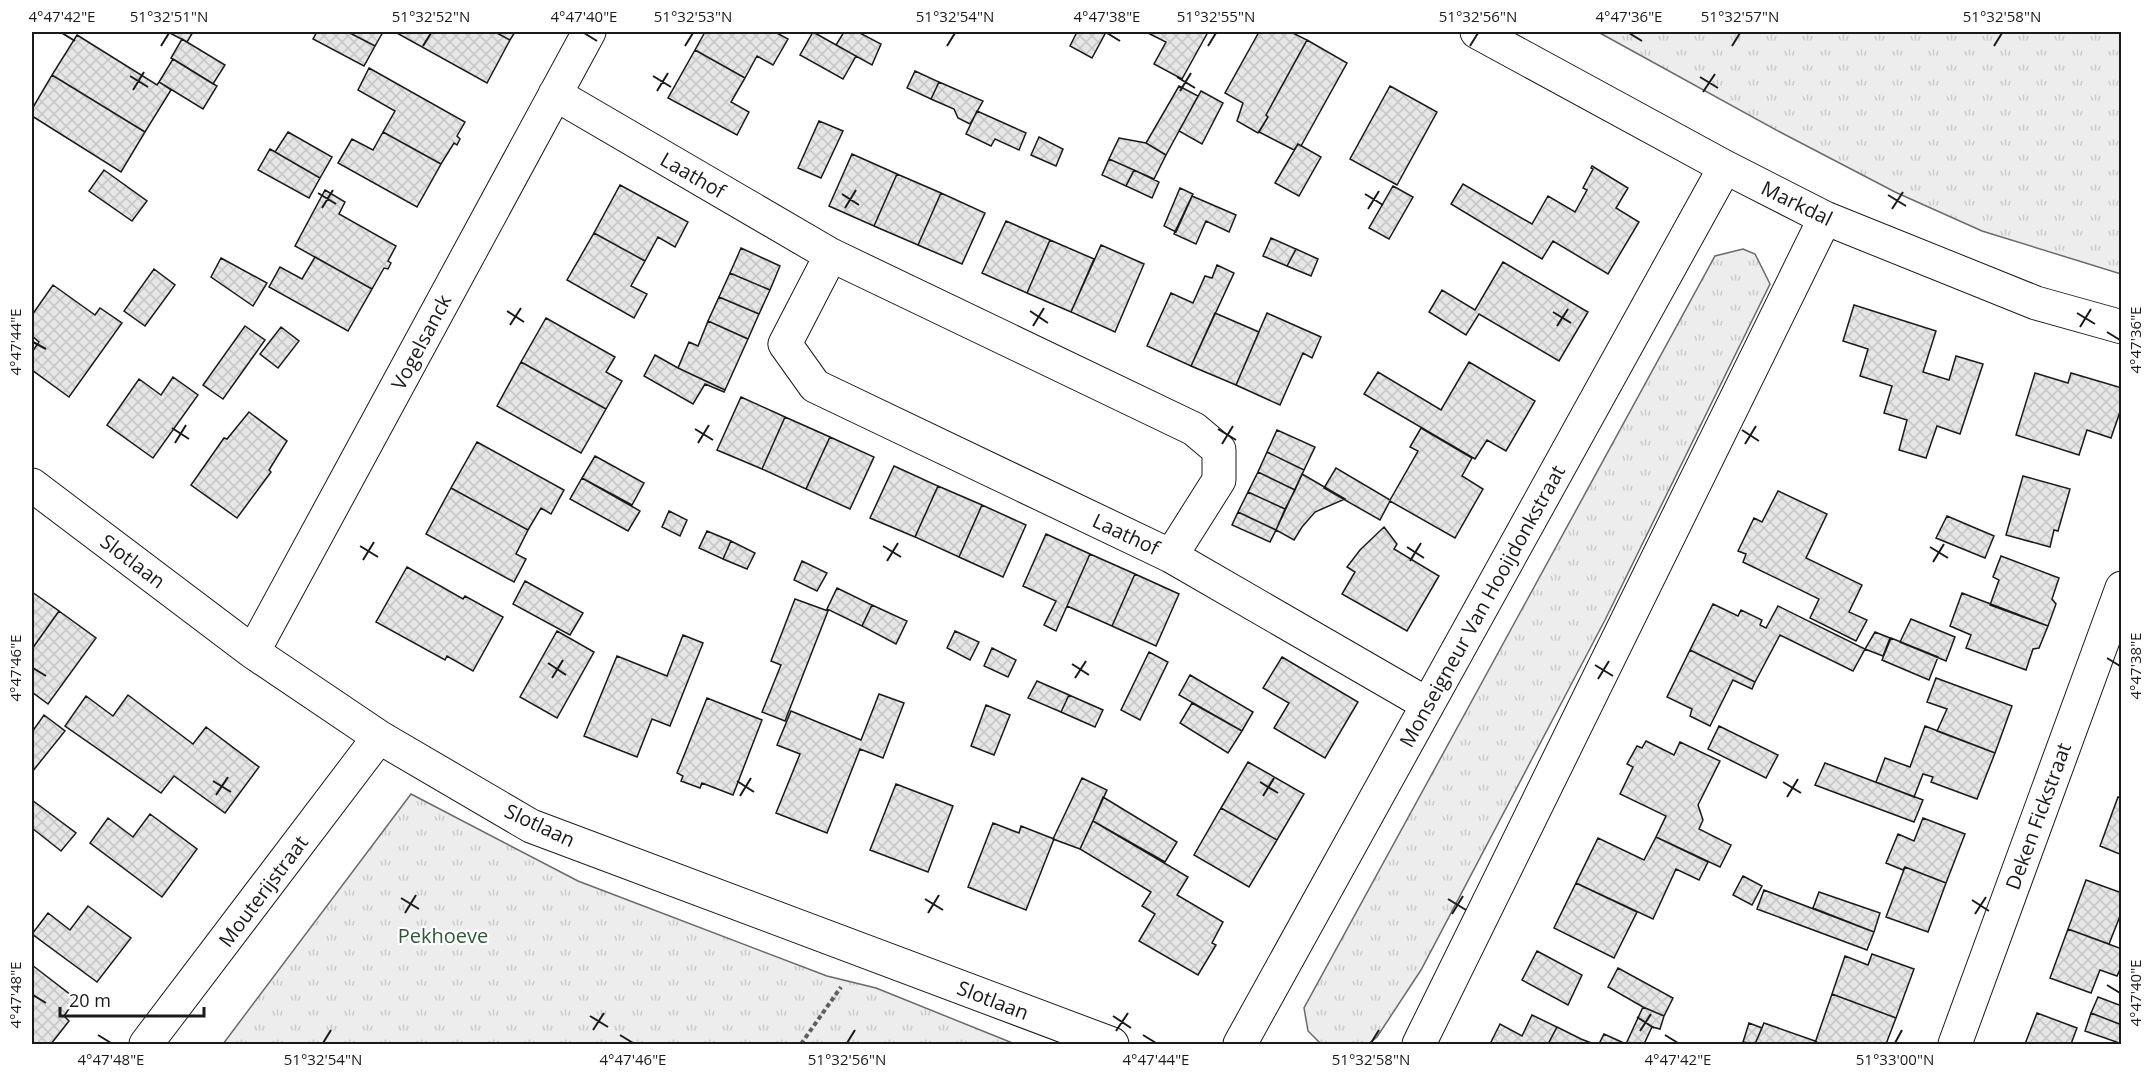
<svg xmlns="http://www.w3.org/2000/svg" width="2153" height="1076" viewBox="0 0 2153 1076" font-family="'Open Sans',sans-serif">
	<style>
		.grass { fill: url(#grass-tufts); stroke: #6a6a6a; stroke-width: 1.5 }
		.building { fill: url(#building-cross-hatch); stroke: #1a1a1a; stroke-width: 1.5 }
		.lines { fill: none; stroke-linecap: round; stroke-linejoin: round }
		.street-casing { stroke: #1a1a1a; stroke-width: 35 }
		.path { stroke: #5f5f5f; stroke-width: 4; stroke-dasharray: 4.5 3; stroke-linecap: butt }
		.street { stroke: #fff; stroke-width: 33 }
		.ticks { fill: none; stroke: #1a1a1a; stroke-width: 2 }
		.labels { text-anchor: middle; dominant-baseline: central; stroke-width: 4.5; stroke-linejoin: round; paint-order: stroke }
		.street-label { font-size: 20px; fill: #1a1a1a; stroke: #fff }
		.park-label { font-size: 20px; fill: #2b5a34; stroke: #fff }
		.neatline { fill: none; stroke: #1a1a1a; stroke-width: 2 }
		.ticks-label { font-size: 15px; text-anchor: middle; fill: #1a1a1a }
	</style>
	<defs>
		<pattern id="grass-tufts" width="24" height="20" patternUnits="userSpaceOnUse" patternTransform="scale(1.5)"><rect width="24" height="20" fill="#ededed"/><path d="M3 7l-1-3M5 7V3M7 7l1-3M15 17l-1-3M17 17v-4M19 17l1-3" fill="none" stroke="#cbcbcb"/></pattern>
		<pattern id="building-cross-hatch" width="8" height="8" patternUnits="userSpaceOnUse" patternTransform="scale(1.5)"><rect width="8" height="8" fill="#e6e6e6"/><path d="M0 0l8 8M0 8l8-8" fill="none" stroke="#c5c5c5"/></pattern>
	</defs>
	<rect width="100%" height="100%" fill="#fff"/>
	<path class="grass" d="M1598,32H2121V274L1982,231L1895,192L1780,132Z
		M1743,249L1755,254L1770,284L1605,620L1421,970L1377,1037L1368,1044H1321L1308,1031L1304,1008L1715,256Z
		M411,794L578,881L827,976L876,988L1015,1044H223Z"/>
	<path class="building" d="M168,32H193L187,42Z
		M317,32H348L375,46L364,66L313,39Z
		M348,32H383L375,46Z
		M395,32H495L510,40L487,83Z
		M495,32H515L510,40Z
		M705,32H775L788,39L773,65L757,56L745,78L695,50Z
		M813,32L856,56L843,79L800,55Z
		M844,32H858L881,44L872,65L836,45Z
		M1077,32H1106L1092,58L1070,46Z
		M1146,32H1208L1182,79L1154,64L1166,42Z
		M1259,32H1291L1307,40L1266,115L1268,117L1258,133L1237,121L1243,103L1225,93Z
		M77,35L157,85L159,82L171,90L145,132L52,75Z
		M182,39L225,65L213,84L171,58Z
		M1307,40L1347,63L1301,146L1298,144L1294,150L1259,132L1268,117L1266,115Z
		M695,50L745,78L731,102L749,112L737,135L668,98Z
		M173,59L217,86L203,109L159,82Z
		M369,68L465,122L457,136L460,139L457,145L454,143L441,164L383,132L395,111L358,90Z
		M915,71L939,82L931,99L907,88Z
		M52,75L145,132L121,172L32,116V109Z
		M939,82L983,101L970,124L958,118L954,109L931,99Z
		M1179,86L1198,96L1166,155L1146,143Z
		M1390,86L1437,112L1397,185L1350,159Z
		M1201,91L1223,103L1202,144L1179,131Z
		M977,111L1026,133L1019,150L995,139L991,146L966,134Z
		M819,121L843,131L821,178L798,168Z
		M288,132L332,157L320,178L275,152Z
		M383,132L441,164L417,207L338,163L352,139L373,150Z
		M1039,137L1063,149L1056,166L1031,155Z
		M1119,138L1146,143L1166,155L1154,179L1109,159Z
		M1298,144L1321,157L1299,196L1275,183Z
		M270,149L320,178L309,198L258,170Z
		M852,154L897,174L874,226L829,206Z
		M1109,159L1134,170L1126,186L1102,175Z
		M1592,166L1628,188L1616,208L1639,222L1608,274L1553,241L1542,259L1451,204L1463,184L1532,224L1548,196L1575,212L1587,190L1583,188L1593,169L1591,168Z
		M104,170L147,201L132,221L89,191Z
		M1134,170L1159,182L1152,198L1126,186Z
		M897,174L941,193L918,245L874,226Z
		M620,185L688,222L675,247L658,237L645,261L594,233Z
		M1393,186L1413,197L1389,239L1369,228Z
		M1180,188L1193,194L1176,232L1164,226Z
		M325,190L345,202L339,214L396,246L388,261L391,263L388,269L384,268L372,289L295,246Z
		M941,193L985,213L962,264L918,245Z
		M1192,196L1236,215L1229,232L1206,221L1196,244L1174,234Z
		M1006,221L1050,240L1027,293L982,273Z
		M594,233L645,261L631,286L647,294L634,318L567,280Z
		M1271,238L1296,249L1287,266L1263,256Z
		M1050,240L1094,259L1071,312L1027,293Z
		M1101,245L1144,264L1115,332L1071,312Z
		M741,248L780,266L770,290L730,273Z
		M1296,249L1318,259L1311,276L1287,266Z
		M315,257L372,289L348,331L269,287L280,267L302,279Z
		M221,258L267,283L253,306L211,277Z
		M1503,262L1588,312L1559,361L1479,314L1466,335L1429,312L1442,290L1475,310Z
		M1217,265L1234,273L1191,366L1147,346L1171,293L1193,303L1205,276L1212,278Z
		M154,269L175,285L145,326L124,311Z
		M730,273L770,290L759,314L719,297Z
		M53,285L95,315L100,308L122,323L69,397L32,370V352L39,342L32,336V315Z
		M719,297L759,314L748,339L708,321Z
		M1854,305L1936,331L1923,372L1949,380L1956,356L1983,364L1960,434L1937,426L1926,458L1899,450L1907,420L1884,413L1892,386L1860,376L1868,349L1843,341Z
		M1215,313L1259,332L1236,385L1191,366Z
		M1267,313L1321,337L1312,358L1303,353L1280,405L1236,385Z
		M546,318L615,357L606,372L622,381L606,409L521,362Z
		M708,321L748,339L725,390L678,368L689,342L698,346Z
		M245,326L265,340L223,399L203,385Z
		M281,327L299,341L278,368L260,354Z
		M655,355L678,368L725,390L724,392L705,384L693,404L644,376Z
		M521,362L606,409L581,453L497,406Z
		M1469,362L1535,401L1506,451L1487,440L1475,459L1364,394L1378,372L1441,410Z
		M2035,373L2068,383L2071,373L2122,388V406L2111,438L2087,430L2079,455L2016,435Z
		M173,377L198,395L153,458L107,425L139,379L161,395Z
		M741,397L785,417L762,469L717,450Z
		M249,412L287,441L269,470L271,472L237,518L191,485L224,438L227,439Z
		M785,417L830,437L806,489L762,469Z
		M1421,428L1472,458L1462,476L1483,489L1455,538L1390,501L1380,520L1324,488L1336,468L1390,500L1418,451L1410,447Z
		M1277,430L1315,447L1304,470L1267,452Z
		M830,437L874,457L850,509L806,489Z
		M477,442L564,490L551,514L541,508L528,530L451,488Z
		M1267,452L1304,470L1295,490L1258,472Z
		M595,456L644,483L632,505L582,478Z
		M894,466L938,486L915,537L870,518Z
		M1258,472L1295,490L1285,509L1248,492Z
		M1302,474L1345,499L1315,512L1302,527L1294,540L1276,530Z
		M2023,476L2070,489L2058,531L2054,530L2050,547L2006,535Z
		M582,478L640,511L628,531L570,499Z
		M938,486L982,505L959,557L915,537Z
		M451,488L528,530L516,554L526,559L514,582L426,534Z
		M1778,491L1827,514L1806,558L1862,585L1849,612L1867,620L1856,641L1810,618L1819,599L1743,562L1746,554L1738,551L1754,518L1762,522Z
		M1248,492L1285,509L1276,530L1238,512Z
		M982,505L1026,525L1003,577L959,557Z
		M669,511L687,520L680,536L662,527Z
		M1238,512L1276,530L1270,542L1232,525Z
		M1947,516L1994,536L1985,558L1936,538Z
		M1384,527L1397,544L1394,549L1439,576L1407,631L1342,594L1355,572L1347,567L1360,550Z
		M707,531L731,541L723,559L699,548Z
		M1046,534L1090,554L1056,631L1044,625L1056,601L1023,586Z
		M731,541L755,553L747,569L723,559Z
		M1090,554L1135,574L1112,626L1067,606Z
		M2001,556L2059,578L2052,599L2056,604L2048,626L1990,605L1999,580L1993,577Z
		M802,561L827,573L817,591L794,580Z
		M407,567L463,599L465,596L503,617L473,671L447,656L445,660L376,622Z
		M1135,574L1179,594L1156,646L1112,626Z
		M525,581L583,613L570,635L513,604Z
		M837,588L872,605L862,626L827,609Z
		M32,592L59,611L32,649Z
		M1962,593L2048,626L2039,648L2033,649L2026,670L1966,648L1971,635L1950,626Z
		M795,599L828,611L785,721L762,712L781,665L771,661Z
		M1713,604L1738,616L1741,610L1762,620L1760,625L1766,628L1778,606L1865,649L1853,671L1780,635L1755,682L1690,650Z
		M872,605L907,621L896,644L862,626Z
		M59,611L96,638L48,704L32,692V649Z
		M1911,619L1955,637L1946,661L1900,642Z
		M557,631L594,652L557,718L520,697Z
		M955,631L979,642L970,660L947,648Z
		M1875,632L1890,638L1883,656L1865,649Z
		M683,635L703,643L670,726L652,719L637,757L584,736L617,656L667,676Z
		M1891,638L1938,657L1929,680L1882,660Z
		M992,648L1016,660L1008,677L984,666Z
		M1690,650L1755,682L1752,689L1733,680L1710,726L1690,716L1692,709L1667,697Z
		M1149,652L1168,662L1140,720L1121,710Z
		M1282,657L1358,702L1325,758L1274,728L1289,703L1263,688Z
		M1190,675L1253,712L1242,731L1179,695Z
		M1936,678L2012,706L1995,753L1937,731L1947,709L1927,702Z
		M1037,681L1069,695L1061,712L1028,698Z
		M879,694L904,703L883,758L860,749L827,833L776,813L800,754L777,745L791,711L861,740Z
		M128,695L193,744L206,727L259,767L225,813L174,776L161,793L65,726L86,696L113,716Z
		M1069,695L1103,710L1095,727L1061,712Z
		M707,698L762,720L733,795L702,783L700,788L681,781L683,776L677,773Z
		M1192,703L1242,731L1228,753L1180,723Z
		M986,705L1010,715L994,755L971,746Z
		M44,715L65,731L32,772V732Z
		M1719,726L1778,755L1766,778L1708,749Z
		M1925,726L1995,753L1977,799L1931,782L1933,777L1923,774L1914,797L1876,782L1885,758L1910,767Z
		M1646,741L1674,755L1680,742L1720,761L1698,805L1703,820L1699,829L1731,845L1720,867L1656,837L1666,816L1620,794L1633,767L1627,764L1637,746L1642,748Z
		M1248,762L1304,794L1277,840L1221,808Z
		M1825,763L1923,800L1914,822L1815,785Z
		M1082,778L1107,790L1080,849L1053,839Z
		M896,784L953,806L928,872L870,850Z
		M1103,797L1177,842L1165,862L1093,821Z
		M2118,797L2122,798V855L2100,846Z
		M32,800L76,833L61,851L32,828Z
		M1221,808L1277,840L1249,887L1194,855Z
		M150,814L197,849L162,897L90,843L108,818L133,837Z
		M1923,818L1965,834L1946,883L1905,867L1903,870L1886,863L1898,834L1914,841Z
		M1093,821L1188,877L1177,895L1223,922L1212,943L1216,945L1198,975L1139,941L1155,914L1142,906L1151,892L1080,849Z
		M993,823L1019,833L1021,826L1054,839L1026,910L968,887Z
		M1656,837L1708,862L1699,880L1676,869L1653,919L1576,883L1598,838L1644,860Z
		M1905,867L1946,883L1928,932L1886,917Z
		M1743,876L1762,886L1752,905L1733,895Z
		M2086,880L2122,893V911L2109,944L2068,929Z
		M1576,883L1637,912L1614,958L1554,928Z
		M1764,890L1874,932L1867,950L1757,909Z
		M1819,892L1880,913L1874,932L1813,908Z
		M88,906L131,938L97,982L32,934L48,913L70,930Z
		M2068,929L2122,949V965L2117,976L2100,970L2091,993L2050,978Z
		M1537,951L1582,975L1568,1005L1522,980Z
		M1872,954L1914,969L1896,1018L1832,994L1845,956L1868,965Z
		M32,965L76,999L64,1016L69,1021L51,1044H32Z
		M1618,968L1673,998L1664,1016L1643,1007L1608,987Z
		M1832,994L1896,1018L1886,1044H1820L1815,1043Z
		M2098,997L2122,1006V1025L2091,1013Z
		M1643,1007L1664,1016L1660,1029L1652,1027L1644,1044H1626Z
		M2037,1013L2077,1028L2071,1044H2025Z
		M2091,1013L2122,1025V1044L2085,1031Z
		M1532,1015L1557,1027L1548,1044H1490L1500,1024L1522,1036Z
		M1749,1023L1762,1028L1755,1044L1743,1042Z
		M1764,1023L1815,1041L1820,1044H1755Z
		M1557,1027L1581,1039L1594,1044H1548Z
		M1604,1034L1626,1044H1599Z"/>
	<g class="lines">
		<defs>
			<path id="street" d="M1477,32L1725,167L1825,218L2036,303L2122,327
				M555,94L831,255L1194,429L1219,450V480L1171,556L815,386L785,344L831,255
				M32,485L253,652L379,737L531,826L1112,1044
				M1171,556L1427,704
				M253,652L589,32
				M146,1044L379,737
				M1240,1044L1725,167
				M1419,1044L1825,218
				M1955,1044L2122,588"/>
		</defs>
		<use href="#street" class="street-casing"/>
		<path class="path" d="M801,1044L841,987"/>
		<use href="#street" class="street"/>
	</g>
	<path class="ticks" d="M62,33L75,41M584,33L597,41M1107,33L1120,41M1629,33L1642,41M161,46L169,33M423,46L431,33M685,46L693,33M947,46L955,33M1208,46L1216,33M1470,46L1478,33M1732,46L1740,33M1994,46L2002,33M130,76L148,87M653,76L671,87M1177,77L1195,88M1700,77L1718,88M133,90L144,72M657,91L668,73M1180,91L1191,73M1703,92L1715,74M318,193L336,204M842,194L859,205M1365,194L1383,205M1888,195L1906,206M322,208L333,190M845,208L856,190M1368,209L1379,191M1892,209L1903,192M507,311L524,322M1030,311L1048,323M1553,312L1571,323M2077,313L2095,324M510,325L521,308M1033,326L1044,308M1557,326L1568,309M2080,327L2091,309M2107,332L2120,340M33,342L46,349M172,428L189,439M695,429L713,440M1218,429L1236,440M1742,430L1759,441M175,443L186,425M698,443L709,425M1222,444L1233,426M1745,444L1756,426M360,546L378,557M883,546L901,557M1407,547L1424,558M1930,547L1948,558M363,560L374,542M887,561L898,543M1410,561L1421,543M1933,562L1944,544M2107,658L2120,666M548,663L566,675M1072,664L1089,675M1595,665L1613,676M33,668L46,676M552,678L563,660M1075,678L1086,661M1598,679L1609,661M213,781L231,792M737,781L754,792M1260,782L1278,793M1783,782L1801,793M216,795L228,777M740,796L751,778M1263,796L1274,778M1787,797L1798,779M401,898L419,909M925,899L943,910M1448,899L1466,910M1972,900L1989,911M405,913L416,895M928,913L939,895M1452,914L1463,896M1975,914L1986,897M2107,985L2120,993M33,995L46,1003M590,1016L608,1027M1113,1016L1131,1028M1637,1017L1654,1028M593,1030L604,1013M1116,1031L1128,1013M1640,1031L1651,1014M98,1035L111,1043M620,1035L633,1043M1143,1035L1156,1043M1665,1035L1678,1043M323,1043L331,1030M847,1043L855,1030M1371,1043L1379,1030M1895,1043L1902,1030"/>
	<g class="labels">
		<g class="street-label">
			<text transform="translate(693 175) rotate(30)">Laathof</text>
			<text transform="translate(1797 203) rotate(26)">Markdal</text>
			<text transform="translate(421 342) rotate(-62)">Vogelsanck</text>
			<text transform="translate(1126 534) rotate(25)">Laathof</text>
			<text transform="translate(133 561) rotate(37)">Slotlaan</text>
			<text transform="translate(1482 606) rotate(-61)">Monseigneur Van Hooijdonkstraat</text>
			<text transform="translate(2038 816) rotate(-70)">Deken Fickstraat</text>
			<text transform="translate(540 825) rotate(25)">Slotlaan</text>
			<text transform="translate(263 891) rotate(-53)">Mouterijstraat</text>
			<text transform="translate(993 1000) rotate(21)">Slotlaan</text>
		</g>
		<g class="park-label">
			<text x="443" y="935">Pekhoeve</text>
		</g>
	</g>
	<rect width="2153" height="1076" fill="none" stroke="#ffffff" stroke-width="66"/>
	<path d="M60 1007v9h144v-9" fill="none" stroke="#1a1a1a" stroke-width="3"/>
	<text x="69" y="1007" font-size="18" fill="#1a1a1a" stroke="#ffffff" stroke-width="4.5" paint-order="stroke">20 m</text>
	<rect x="33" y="33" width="2087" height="1010" class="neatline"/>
	<g class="ticks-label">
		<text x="62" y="22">4°47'42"E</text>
		<text x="169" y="22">51°32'51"N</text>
		<text x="431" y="22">51°32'52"N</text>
		<text x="584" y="22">4°47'40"E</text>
		<text x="693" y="22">51°32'53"N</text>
		<text x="955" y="22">51°32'54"N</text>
		<text x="1107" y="22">4°47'38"E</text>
		<text x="1216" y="22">51°32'55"N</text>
		<text x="1478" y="22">51°32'56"N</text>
		<text x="1629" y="22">4°47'36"E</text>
		<text x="1740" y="22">51°32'57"N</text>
		<text x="2002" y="22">51°32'58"N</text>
		<text transform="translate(2136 340) rotate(-90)" y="5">4°47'36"E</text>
		<text transform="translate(16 342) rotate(-90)" y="5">4°47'44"E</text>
		<text transform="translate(2136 666) rotate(-90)" y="5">4°47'38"E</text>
		<text transform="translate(16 668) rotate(-90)" y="5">4°47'46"E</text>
		<text transform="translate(2136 993) rotate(-90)" y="5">4°47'40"E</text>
		<text transform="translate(16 995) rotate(-90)" y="5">4°47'48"E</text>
		<text x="111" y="1065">4°47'48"E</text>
		<text x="323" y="1065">51°32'54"N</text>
		<text x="633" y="1065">4°47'46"E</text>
		<text x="847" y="1065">51°32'56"N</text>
		<text x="1156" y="1065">4°47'44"E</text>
		<text x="1371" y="1065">51°32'58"N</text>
		<text x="1678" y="1065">4°47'42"E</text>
		<text x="1895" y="1065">51°33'00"N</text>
	</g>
</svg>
